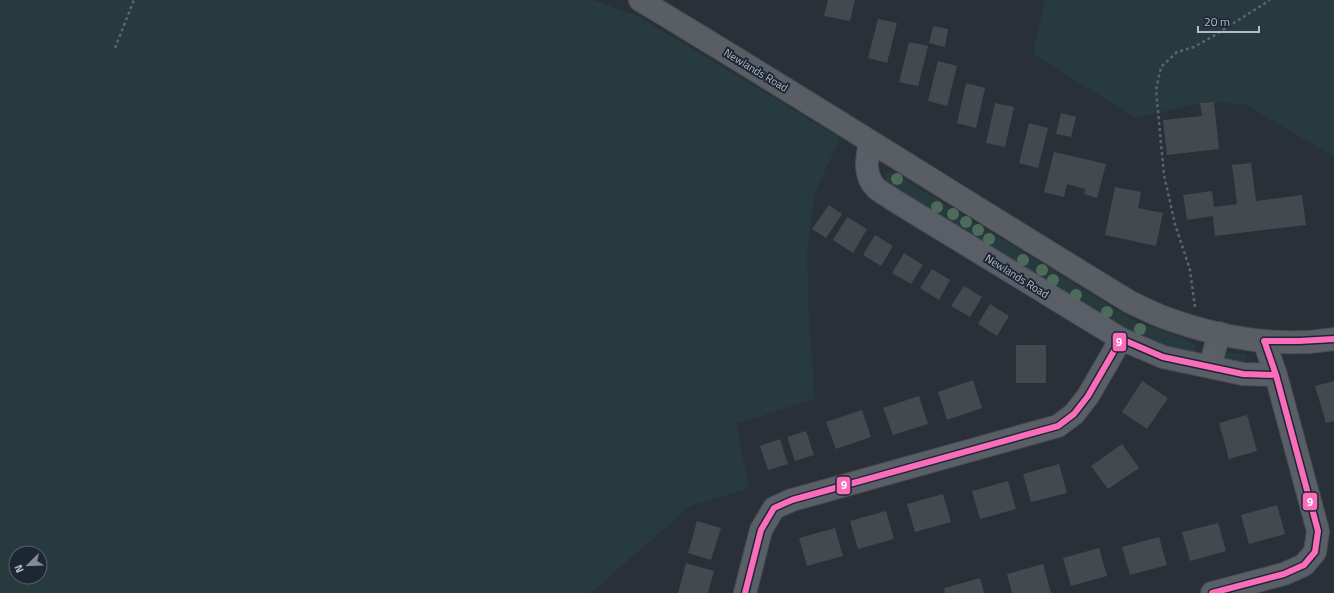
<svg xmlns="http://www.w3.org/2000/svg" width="1334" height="593" viewBox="0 0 1334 593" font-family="'Titillium Web',sans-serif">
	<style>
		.green { fill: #273a3e; fill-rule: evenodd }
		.building { fill: #444950 }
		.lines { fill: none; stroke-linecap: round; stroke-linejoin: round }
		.street-casing { stroke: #484c53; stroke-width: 24 }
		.secondary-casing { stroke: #484c53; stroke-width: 24 }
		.path { stroke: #5d636a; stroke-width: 2.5; stroke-dasharray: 3 3; stroke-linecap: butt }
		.street { stroke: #5a5e66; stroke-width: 22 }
		.secondary { stroke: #595d64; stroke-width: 22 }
		.bus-1-casing { stroke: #1d2633; stroke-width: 9 }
		.bus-1 { stroke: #fb6dba; stroke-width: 6 }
		.tree { fill: #4e6a5a }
		.labels { text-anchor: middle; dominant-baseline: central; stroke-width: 4; stroke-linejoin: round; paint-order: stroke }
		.street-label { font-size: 11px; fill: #b4bcc9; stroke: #1d2633 }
		.line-badge { stroke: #1d2633; stroke-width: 1.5 }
		.badge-label { font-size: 11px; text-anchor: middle; font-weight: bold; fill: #fff }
	</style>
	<rect width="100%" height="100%" fill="#2a3038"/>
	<path class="green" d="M0,0H593L638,16L840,138L815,193L807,252L809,322L815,399L736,424L749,488L690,506L591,593H0ZM16,553H40V577H16Z
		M1045,0H1334V157L1247,105L1214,102L1200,103L1136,118L1033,54Z
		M888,169L1135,321C1155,329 1177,334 1196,345L1195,352L1187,355L1125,333L885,182Z
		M1225,352L1247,355L1245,366L1224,360V356Z"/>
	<path class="building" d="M828,0H855L850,21L824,16Z
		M878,19L897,23L887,63L868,58Z
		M933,26L948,29L945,47L929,43Z
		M909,42L928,46L918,86L899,82Z
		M938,61L957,66L947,106L928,101Z
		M966,83L985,88L976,128L957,123Z
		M1214,102L1219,149L1167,155L1163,120L1202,116L1200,103Z
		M995,103L1014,107L1005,147L986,143Z
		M1061,113L1076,117L1071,137L1056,134Z
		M1029,123L1048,128L1038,168L1019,163Z
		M1054,152L1106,164L1097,198L1084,194L1085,189L1067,184L1064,197L1044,192Z
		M1251,163L1256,201L1302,195L1306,225L1215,236L1213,216L1187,220L1183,195L1212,191L1214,207L1237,204L1232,165Z
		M1115,187L1141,192L1138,208L1163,213L1156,246L1105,235Z
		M829,205L842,214L826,238L812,229Z
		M847,217L867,229L853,253L833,240Z
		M875,235L893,246L881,266L863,255Z
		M904,253L923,265L911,284L892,273Z
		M932,269L950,280L939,300L920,288Z
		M964,286L982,297L970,317L951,306Z
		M990,304L1009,316L997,336L978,324Z
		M1016,345H1046V383H1016Z
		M973,380L982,408L947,420L938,392Z
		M1142,381L1168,398L1147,429L1122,412Z
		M1334,381V421L1326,423L1315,386Z
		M919,396L928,424L893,435L883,408Z
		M862,410L871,437L836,449L826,422Z
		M1247,415L1257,451L1229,459L1219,423Z
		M806,431L814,455L795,461L787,437Z
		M780,439L788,464L768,470L760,446Z
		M1122,444L1139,468L1108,489L1091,466Z
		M1059,464L1067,493L1031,502L1023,474Z
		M1008,481L1016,509L980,519L972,491Z
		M943,494L951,522L915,532L907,504Z
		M1277,505L1285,534L1249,544L1241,515Z
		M886,511L894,539L858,549L850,521Z
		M697,521L721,528L711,560L688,553Z
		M1218,523L1226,551L1190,561L1182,532Z
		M835,528L843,556L807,566L799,538Z
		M1159,537L1167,565L1130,575L1122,547Z
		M1099,548L1107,576L1071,586L1063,558Z
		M686,563L714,571L708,593H678Z
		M1043,564L1051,593H1012L1007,574Z
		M980,578L984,593H945L944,588Z"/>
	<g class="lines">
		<defs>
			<path id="street" d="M870,142C867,158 863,175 876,188C880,192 887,195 892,199L1121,339L1163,357L1243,374L1276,375
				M1210,367L1219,333
				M745,593L761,530L774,508L792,500L1058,426L1074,414L1088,396L1121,339
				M1212,593L1284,574L1304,565L1315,552L1318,531L1276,375L1264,341"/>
			<path id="secondary" d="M640,0C805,99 966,202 1130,302C1141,307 1152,313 1163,317C1217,337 1277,348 1334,339"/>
		</defs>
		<use href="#street" class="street-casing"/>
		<use href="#secondary" class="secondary-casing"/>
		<path class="path" d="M115,48L134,0
			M1195,307L1190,270L1175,224L1164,175L1156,90L1161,67L1177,52L1194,47L1215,35L1270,0"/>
		<use href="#street" class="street"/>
		<use href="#secondary" class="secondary"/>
		<defs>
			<path id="bus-1" d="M1264,341H1299L1334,339
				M745,593L761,530L774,508L792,500L1058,426L1074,414L1088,396L1121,339L1163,357L1243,374L1276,375
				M1212,593L1284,574L1304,565L1315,552L1318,531L1276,375L1265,343"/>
		</defs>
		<use href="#bus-1" class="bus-1-casing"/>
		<use href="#bus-1" class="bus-1"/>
	</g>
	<g class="tree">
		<circle cx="897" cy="179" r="6"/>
		<circle cx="937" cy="207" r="6"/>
		<circle cx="953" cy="214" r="6"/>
		<circle cx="966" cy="222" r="6"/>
		<circle cx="978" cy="230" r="6"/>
		<circle cx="989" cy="239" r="6"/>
		<circle cx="1023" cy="260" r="6"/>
		<circle cx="1042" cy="270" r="6"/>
		<circle cx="1053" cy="280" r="6"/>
		<circle cx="1076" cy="295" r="6"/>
		<circle cx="1107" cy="312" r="6"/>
		<circle cx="1140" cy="329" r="6"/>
	</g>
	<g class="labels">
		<g class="street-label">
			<text transform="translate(756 70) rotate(31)">Newlands Road</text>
			<text transform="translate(1017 276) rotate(32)">Newlands Road</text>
		</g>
	</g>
	<g class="line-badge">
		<rect x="1112" y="332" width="15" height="20" rx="4" fill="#fb6dba"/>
		<rect x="836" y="476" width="15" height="19" rx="4" fill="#fb6dba"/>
		<rect x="1302" y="492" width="16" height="19" rx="4" fill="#fb6dba"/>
	</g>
	<g class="badge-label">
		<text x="1119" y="346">9</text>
		<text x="844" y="489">9</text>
		<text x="1310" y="506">9</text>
	</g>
	<g transform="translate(28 565) rotate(247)"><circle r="19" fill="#1d2633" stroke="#59626f"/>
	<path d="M0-3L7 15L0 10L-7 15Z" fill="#848b96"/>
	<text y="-6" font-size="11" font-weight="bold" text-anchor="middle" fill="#b4bcc9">N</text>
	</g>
	<path d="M1198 26v6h61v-6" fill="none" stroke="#b4bcc9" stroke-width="2"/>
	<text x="1204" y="26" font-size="12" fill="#b4bcc9" stroke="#1d2633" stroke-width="3" paint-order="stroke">20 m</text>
</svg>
